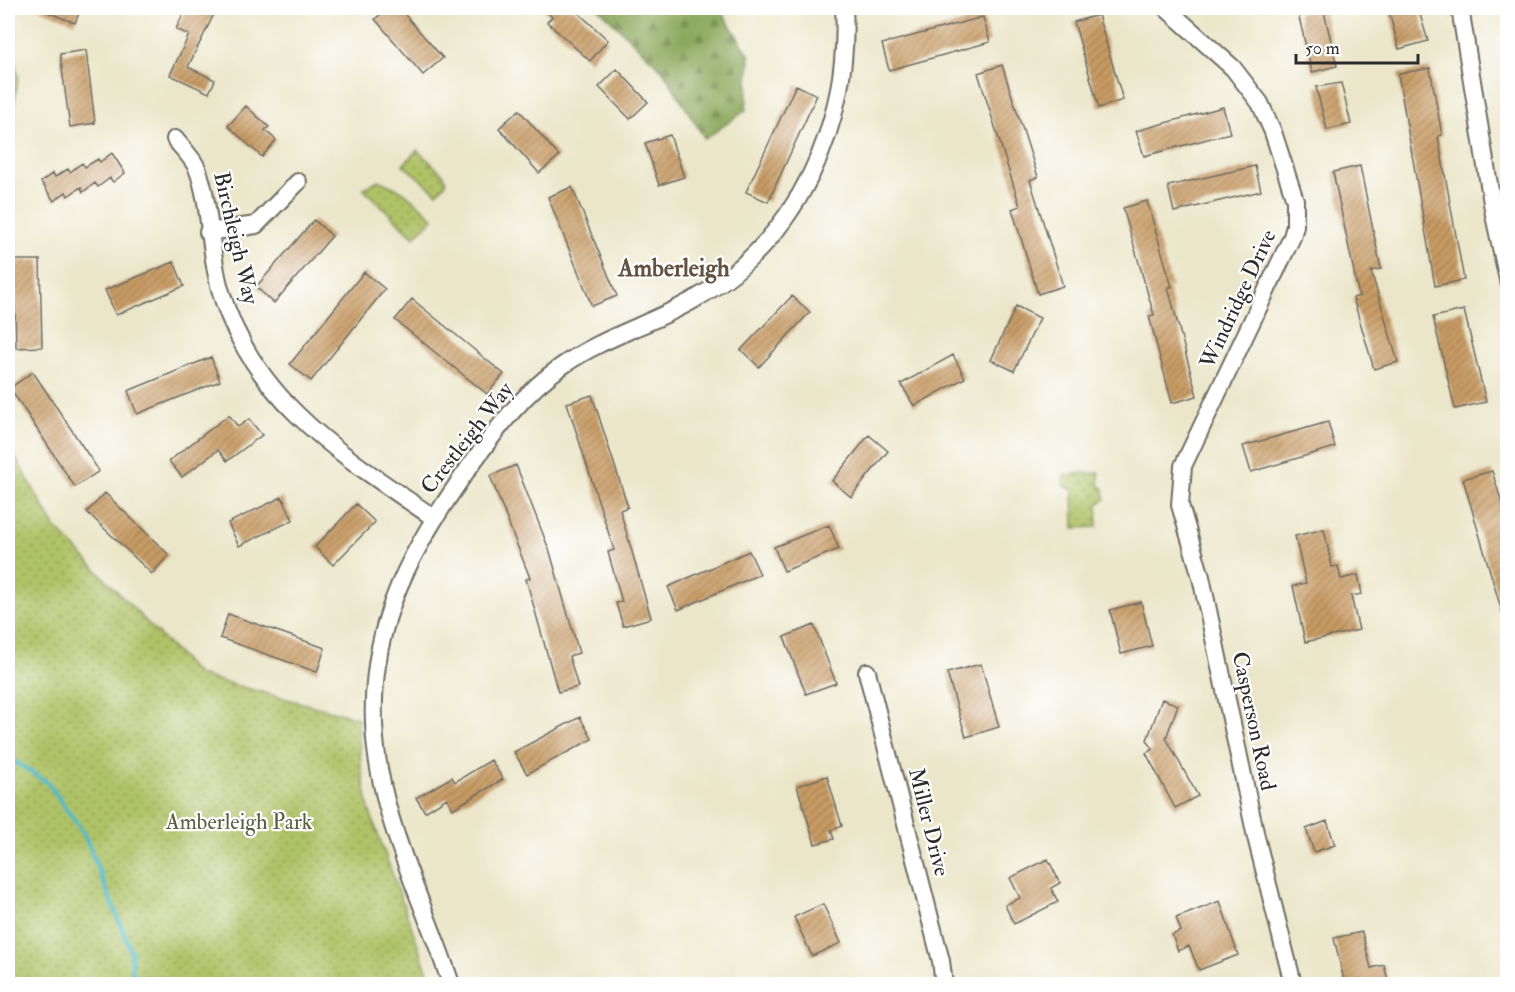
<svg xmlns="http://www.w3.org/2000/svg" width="1515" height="992" viewBox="0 0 1515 992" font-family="'IM FELL Double Pica',serif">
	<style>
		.grass { fill: url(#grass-dots); stroke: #6d7648; stroke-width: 1.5 }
		.forest { fill: url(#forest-firs); stroke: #5b6a43; stroke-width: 1.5 }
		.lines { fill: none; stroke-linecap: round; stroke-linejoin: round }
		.stream { stroke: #4cbac5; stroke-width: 4.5 }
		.building { fill: url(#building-hatch) }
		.street-casing { stroke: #6e6c62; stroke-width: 20 }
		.street { stroke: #fff; stroke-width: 16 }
		.labels { text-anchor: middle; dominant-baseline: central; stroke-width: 4.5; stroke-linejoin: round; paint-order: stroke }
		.street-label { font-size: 22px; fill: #2b2b2b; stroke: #fff }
		.park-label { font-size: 22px; fill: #596040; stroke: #fff }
		.neighbourhood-label { font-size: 24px; font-weight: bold; fill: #62523f; stroke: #fff }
	</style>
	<defs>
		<pattern id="grass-dots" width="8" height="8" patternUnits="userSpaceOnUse" patternTransform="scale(1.5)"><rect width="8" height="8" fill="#afc266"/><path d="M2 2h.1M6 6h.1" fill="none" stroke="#8f9e54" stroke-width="1.8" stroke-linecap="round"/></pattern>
		<pattern id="forest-firs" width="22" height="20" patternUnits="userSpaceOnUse" patternTransform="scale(1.5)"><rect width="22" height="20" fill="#8ba85b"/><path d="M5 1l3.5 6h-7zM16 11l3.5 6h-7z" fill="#72894b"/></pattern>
		<pattern id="building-hatch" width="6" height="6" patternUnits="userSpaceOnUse" patternTransform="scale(1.5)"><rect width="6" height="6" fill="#c89b63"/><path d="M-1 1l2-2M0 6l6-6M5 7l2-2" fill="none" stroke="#a37f52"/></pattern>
	</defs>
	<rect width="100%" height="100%" fill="#fff"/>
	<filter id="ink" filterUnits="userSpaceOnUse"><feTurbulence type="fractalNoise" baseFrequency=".0167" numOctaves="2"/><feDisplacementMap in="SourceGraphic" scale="12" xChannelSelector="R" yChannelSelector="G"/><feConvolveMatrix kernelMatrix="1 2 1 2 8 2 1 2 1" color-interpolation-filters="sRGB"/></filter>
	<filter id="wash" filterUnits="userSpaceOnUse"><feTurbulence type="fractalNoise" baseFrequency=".008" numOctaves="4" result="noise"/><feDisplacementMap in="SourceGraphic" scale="24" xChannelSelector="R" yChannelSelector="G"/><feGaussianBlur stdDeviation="1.35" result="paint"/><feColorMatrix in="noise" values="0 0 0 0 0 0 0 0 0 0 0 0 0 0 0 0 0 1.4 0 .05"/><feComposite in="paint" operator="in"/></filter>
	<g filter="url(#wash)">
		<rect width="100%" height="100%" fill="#ebe6c9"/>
		<path class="grass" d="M8,25L18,77L8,149Z
			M417,150L444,175L446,183L437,193L403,165Z
			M378,180L404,192L434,218L414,237L363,189Z
			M8,444L55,527L198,675L358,718L361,767L369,809L432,984H8Z
			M1082,473H1099V485L1104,489L1105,499L1098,504L1097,527L1074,528L1073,490L1063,485L1064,476Z"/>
		<path class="forest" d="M598,8H719L750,56L746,110L705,139L663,71Z"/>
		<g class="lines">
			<path class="stream" d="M8,757L48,783L84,834L131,951L133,984"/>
		</g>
		<g id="blocks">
			<path class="building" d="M37,8H81L75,23Z
				M186,8H217L188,67L215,80L209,93L170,75L189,35L176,29Z
				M388,8H399L443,58L423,75L375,19Z
				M542,8H573L608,40L590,61L547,22L552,17Z
				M1323,8L1337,66L1312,72L1298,13Z
				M1388,8H1418L1428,41L1399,49Z
				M1098,15L1123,100L1099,108L1074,22Z
				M983,17L990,42L889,70L882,44Z
				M86,50L95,123L70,127L60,54Z
				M1002,65L1038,177L1030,180L1063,286L1038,294L1012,209L1020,206L978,73Z
				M1430,68L1442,135L1438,136L1464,280L1435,286L1398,74Z
				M617,69L648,102L630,119L599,87Z
				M1341,83L1351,124L1327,130L1316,87Z
				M796,85L817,95L768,202L746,192Z
				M246,106L269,127L265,130L276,140L262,157L228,126Z
				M1223,107L1230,133L1144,156L1136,131Z
				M519,110L559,156L539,173L499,128Z
				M670,135L684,177L659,185L645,143Z
				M112,153L125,173L113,182L110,178L98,187L95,183L83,192L81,187L68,196L66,192L54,201L41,182L53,173L55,177L68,169L70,172L82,163L85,167L98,159L100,162Z
				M1255,166L1261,191L1174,212L1168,186Z
				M1360,166L1381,269L1371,271L1398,362L1374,369L1353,298L1359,296L1333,172Z
				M572,187L617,296L592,306L548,197Z
				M1147,201L1172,287H1168L1197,396L1172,403L1149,316L1154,315L1123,208Z
				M314,220L332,236L274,303L256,287Z
				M14,260H40L42,347L16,348Z
				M174,262L184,286L116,315L105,290Z
				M364,272L385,289L311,381L290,364Z
				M792,296L810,312L759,367L741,350Z
				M412,299L504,374L487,394L395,320Z
				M1016,306L1040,318L1014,371L991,360Z
				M1464,310L1486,402L1455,409L1433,317Z
				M953,355L965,378L914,406L901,384Z
				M211,357L220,381L137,414L128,391Z
				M33,372L99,471L75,487L10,388Z
				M592,395L628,507L620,510L651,618L623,626L616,603L622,602L608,552L614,550L567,403Z
				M229,415L238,427L249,419L262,435L227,461L218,450L182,477L169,461Z
				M1328,422L1335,447L1251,472L1243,446Z
				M869,435L888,451L851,497L832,481Z
				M516,465L550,552L579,653L569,656L578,687L558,692L526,579L530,578L490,476Z
				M1492,471L1508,523V619H1504L1463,479Z
				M105,493L169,555L152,574L87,512Z
				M282,497L293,520L239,546L228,523Z
				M356,504L375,522L333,565L315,547Z
				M829,525L839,549L784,571L774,547Z
				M1324,529L1332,567L1338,566L1341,579L1358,575L1362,594L1351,596L1359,630L1305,642L1293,586L1306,583L1295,536Z
				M749,551L760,574L678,610L668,587Z
				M1141,602L1152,646L1121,654L1110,610Z
				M228,614L325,648L317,672L220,638Z
				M814,625L836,683L806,694L784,637Z
				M981,664L999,727L966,737L947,673Z
				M1162,699L1178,705L1166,738L1198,796L1175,808L1146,753L1153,749L1147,740Z
				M580,717L592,739L527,774L514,752Z
				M491,760L503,779L453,809L447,798L425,812L416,798L452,777L455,782Z
				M827,776L842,826L831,830L834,839L815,844L797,786Z
				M1327,821L1335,845L1314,852L1306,829Z
				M1048,859L1060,883L1051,888L1058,902L1014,924L1005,905L1020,898L1010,878Z
				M1220,901L1238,955L1199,970L1189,946L1178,951L1172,935L1181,931L1176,918Z
				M823,904L841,943L812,956L794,917Z
				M1362,932L1371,968L1384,965L1389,984H1345L1334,938Z"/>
		</g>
	</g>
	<g filter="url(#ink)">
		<use href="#blocks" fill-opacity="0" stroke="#6e6c62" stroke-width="1.5"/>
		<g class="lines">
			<defs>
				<path id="street" d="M1166,8L1233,68L1260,103L1273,132L1295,200V226L1292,237L1183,466L1180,505L1201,577L1256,837L1293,984
					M1460,8L1494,215L1508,280
					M175,139C182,148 192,157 197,168C211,204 209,250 220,289C252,401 344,456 434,518
					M208,232L256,225L298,182
					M867,672L941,961L944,984
					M451,984C423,899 377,814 374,723C370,619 413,547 470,466C497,429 523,393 562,366C603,337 652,324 695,299C798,241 851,123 844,8"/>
			</defs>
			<use href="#street" class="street-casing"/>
			<use href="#street" class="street"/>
		</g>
	</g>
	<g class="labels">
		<g class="street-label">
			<text transform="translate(236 238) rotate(77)">Birchleigh Way</text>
			<text transform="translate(1238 299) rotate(-65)">Windridge Drive</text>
			<text transform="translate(467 438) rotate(-52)">Crestleigh Way</text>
			<text transform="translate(1254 721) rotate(78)">Casperson Road</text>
			<text transform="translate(929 822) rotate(76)">Miller Drive</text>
		</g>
		<g class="park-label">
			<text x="239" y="822">Amberleigh Park</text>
		</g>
		<g class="neighbourhood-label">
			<text x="674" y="268">Amberleigh</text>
		</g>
	</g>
	<rect width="1515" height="992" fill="none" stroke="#fff" stroke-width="30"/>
	<path d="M1296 54v9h122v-9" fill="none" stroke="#2b2b2b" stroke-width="3"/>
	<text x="1305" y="54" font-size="18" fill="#2b2b2b" stroke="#ffffff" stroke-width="4.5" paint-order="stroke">50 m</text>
</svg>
